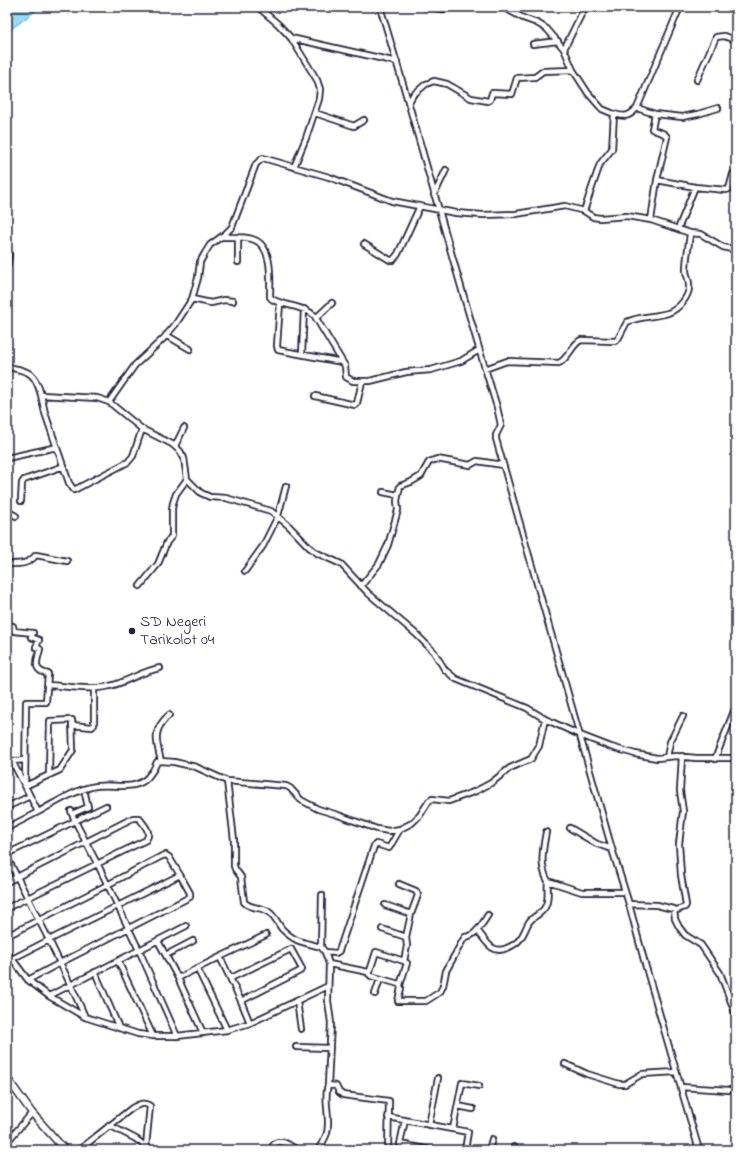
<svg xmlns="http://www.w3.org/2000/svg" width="743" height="1157" viewBox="0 0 743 1157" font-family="'Indie Flower',sans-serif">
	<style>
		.water { fill: #93dcf4; stroke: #6692aa }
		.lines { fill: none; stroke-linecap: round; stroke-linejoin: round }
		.minor-casing { stroke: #22223b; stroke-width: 8 }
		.secondary-casing { stroke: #22223b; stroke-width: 9 }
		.minor { stroke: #fff; stroke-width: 4.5 }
		.secondary { stroke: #fff; stroke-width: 6 }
		.poi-dot { fill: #22223b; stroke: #fff; stroke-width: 1.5 }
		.labels { text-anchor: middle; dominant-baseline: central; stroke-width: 3.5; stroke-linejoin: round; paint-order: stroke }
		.poi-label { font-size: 16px; fill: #22223b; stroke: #fff; text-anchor: start }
	</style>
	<rect width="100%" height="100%" fill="#fff"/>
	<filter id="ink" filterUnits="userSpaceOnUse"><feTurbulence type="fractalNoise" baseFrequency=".025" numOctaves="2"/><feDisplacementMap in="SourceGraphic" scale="8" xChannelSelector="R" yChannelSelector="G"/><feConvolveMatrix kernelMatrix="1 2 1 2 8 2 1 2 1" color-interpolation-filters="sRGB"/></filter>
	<g filter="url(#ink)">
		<path class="water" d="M13,7H46L37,10L7,32V11Z"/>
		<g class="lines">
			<defs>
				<path id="minor" d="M258,7L278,24L291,38L317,80L320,89L319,99L306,138L294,167
					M380,7C421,140 455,274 497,407L501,425L496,435V439L612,849L629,904L645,964L699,1150
					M425,7L443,9L459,7
					M503,7L523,18L537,23L547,29L564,49L573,70L588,93L602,109L614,114
					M727,7L736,10
					M291,38L397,62
					M533,44L558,41
					M564,49L585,7
					M697,80L716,37L724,36L736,40
					M409,102L413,95L426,84L434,81L447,84L471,98L488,101L490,100L492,93L512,94L517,78L535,77L543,71L573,70
					M637,108L655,114L652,129C657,133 664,131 667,137L657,180L651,220
					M315,113L354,126L364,120
					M655,114L682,117L698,114L718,108
					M657,180L695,187L726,190L729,189L733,174L736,172
					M434,195L446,170
					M584,211L600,164L612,149L614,114C625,117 629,117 637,108L680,7
					M678,229L695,187
					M221,237C231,237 243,236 252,239C274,245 270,281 270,297C277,306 301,304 314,315L345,366L346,377L353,381H370L406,372L431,370L461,361L479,350
					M238,237V262
					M364,244L390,260H393L398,254L420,206
					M7,268L9,255
					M192,299L211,303L224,300L233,301
					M280,303L277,346L278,350L342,362
					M316,318L332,303
					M166,335L190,349
					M302,354L304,309
					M7,367C29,371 35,372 41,395L97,398L109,402L142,429L172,444L180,451L184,458L187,479L201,493L210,497L226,498L271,511L289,526L309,547L317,553L341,564L368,593L416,634L434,652L445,670L456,679L527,708L545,719L580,735L611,747L635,754L657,758L676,756L696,758H736
					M485,369L507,361L559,363C569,358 572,344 581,340L615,341L618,339L627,322C640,316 655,317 668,313C679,309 690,296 689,285C689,279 686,275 686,270C686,258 689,245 690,233
					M41,395L45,413L69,483L74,490L128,462L133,456L142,429
					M315,396L355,405L357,403L362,382
					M109,402L135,365L163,339L175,325L192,299L198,278L200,262L205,253L210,245L225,234L232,227L256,164L263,158L329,177L392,201L456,213L483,215L516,214L565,206L584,211L593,217L600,218L627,216L651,220L690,233L701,234L723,247L736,250
					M175,446L184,428
					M7,458L57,447
					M383,492L398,495
					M21,501L22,483L24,480L64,466
					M7,511L16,516
					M7,564C19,564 28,565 36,555L67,561
					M245,571L263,546L278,516L286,486
					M140,586L158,564L167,542L172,536V509L173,503L176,494L187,479
					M361,586L379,564L388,545L398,510L397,501L400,486L411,482L421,476L429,462L437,459L470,465L477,461L503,465
					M7,625L13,626L14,631L33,633L31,637L39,640L36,647L40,649C37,662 32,670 48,674L46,702H26L25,786L38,812L7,828
					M48,685C68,686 91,691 110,686C127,682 142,671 160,668
					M72,725L92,727L94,725V688
					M667,757L670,742L683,716
					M715,759L736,706
					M25,760L12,761L25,786L60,770L73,750L72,720L50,721L49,774
					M161,761C156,741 152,730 169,715
					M227,781L234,840V866L235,869L241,877L244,902C251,910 262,906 269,912C275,916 278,924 282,929C296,943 304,942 321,947L325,952L329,964L328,1001L331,1023L328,1085C323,1100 331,1117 327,1133C325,1139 321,1145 318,1150
					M7,807L30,796
					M71,811L75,821L106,806
					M38,812C55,803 73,791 91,787C112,781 137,795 151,773C154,770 155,766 157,762L161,761L174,762L196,767L227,781L286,786L290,788L301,800L318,809L338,815L377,829L389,831L400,829L412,823L420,815L429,801L432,799L449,801L476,791L491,783L510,768L531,759L539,746L545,719
					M72,814L88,807L85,794
					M570,828L597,844L612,849
					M546,832C543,849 539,865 548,881L582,892H625
					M7,854L75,821L100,869L139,950L177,1036
					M7,857L49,940L12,959
					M7,882L133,818H139C144,825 152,832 146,840L7,908
					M629,904L657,905L677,910L685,907L686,905L681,875L679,844L683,811L680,791L682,756
					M385,905L411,914
					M674,909L675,919L679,927L685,935L701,945L720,973L736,1015
					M382,929L406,937
					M477,930C486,941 492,955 507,948C512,946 517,943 520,939C524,934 526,927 529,922C534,915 543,914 546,905C549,898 547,889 548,881
					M7,936L107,885L162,856L166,855L169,857L180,875
					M158,941L178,978L203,1033
					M321,947L322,895
					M7,952L28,980
					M325,952L336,953L339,951L374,846L376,844L389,848L400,829
					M166,955L193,941
					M220,957L266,935
					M118,961L153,1036
					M329,964L368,972L371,976L399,984L401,988L398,1001H426L440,992L443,986L446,971L463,940L465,937C476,936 482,924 488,915
					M197,968L227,1030
					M95,972L119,1028
					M369,974L376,952L404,961L407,946L406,937L411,914L418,895L416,891L399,884
					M178,978L220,957L241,1001L250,1023
					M231,978L291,949L302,969L300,971L241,1001
					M400,985L407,963L404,961
					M375,994L380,979
					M49,996L186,926
					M297,1001L301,1029
					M85,1017C74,991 61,965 49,940L180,875L190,893V897L188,898L60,963L28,980L49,996L85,1017L138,1034L153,1036H177L227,1030L250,1023L328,986
					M296,1047L330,1048
					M565,1064L587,1074L619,1084H625L642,1074L676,1072
					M328,1085L336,1086L339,1092L343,1095L389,1101L388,1150
					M681,1087L729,1090
					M458,1106L473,1109
					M388,1117L468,1132L465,1150
					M405,1120L400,1144L431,1150
					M109,1125L136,1139L150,1150
					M429,1125L438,1078
					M453,1129L462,1083L479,1086
					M7,1142L32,1113
					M79,1150L132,1108C138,1105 144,1101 150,1106L146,1146
					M270,1150L275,1143C284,1140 289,1145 297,1150
					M489,1150L492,1139
					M514,1150V1147"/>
				<path id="secondary" d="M7,1078L32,1113L65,1150"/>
			</defs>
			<use href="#minor" class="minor-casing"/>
			<use href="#secondary" class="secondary-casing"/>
			<use href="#minor" class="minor"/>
			<use href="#secondary" class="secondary"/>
		</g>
	</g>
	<circle class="poi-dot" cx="132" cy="631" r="4"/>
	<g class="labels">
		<g class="poi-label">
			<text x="140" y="622">SD Negeri<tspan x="140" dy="18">Tarikolot 04</tspan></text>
		</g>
	</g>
	<rect width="743" height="1157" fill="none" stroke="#fff" stroke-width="24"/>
	<rect x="12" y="12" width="719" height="1133" fill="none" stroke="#22223b" stroke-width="1.5" filter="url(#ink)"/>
</svg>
